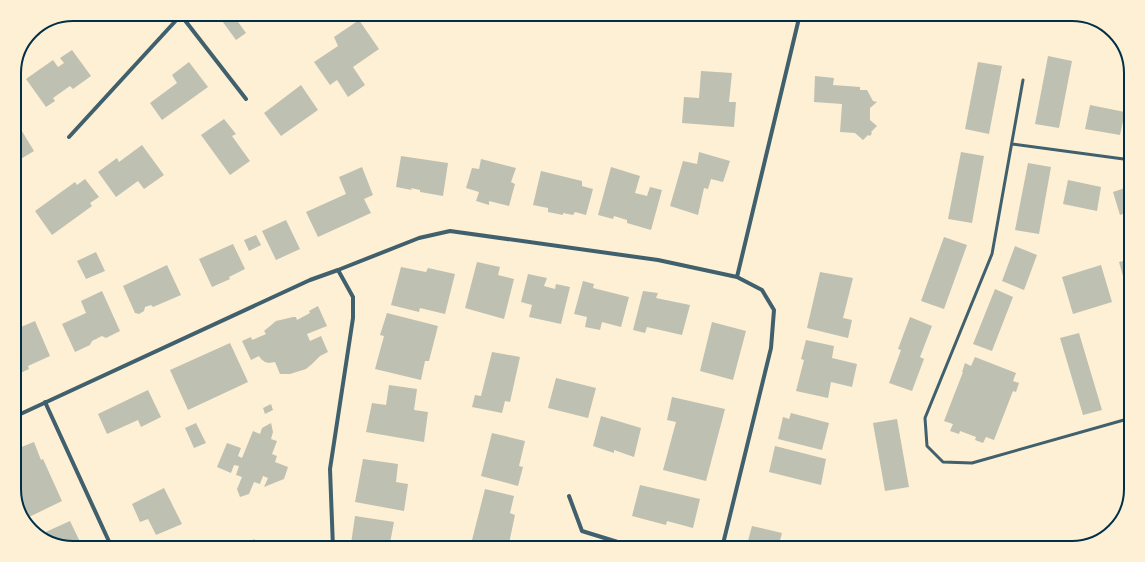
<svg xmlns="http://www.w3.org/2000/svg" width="1145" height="562" viewBox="0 0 1145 562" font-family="'Golos Text',sans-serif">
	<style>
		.building { fill: #bec0b2 }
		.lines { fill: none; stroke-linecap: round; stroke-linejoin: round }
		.path { stroke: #003049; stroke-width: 2.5 }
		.service { stroke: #3f606c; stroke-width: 3 }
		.minor { stroke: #3f606c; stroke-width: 4 }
		.rim { fill: none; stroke: #003049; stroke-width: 2 }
	</style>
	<rect width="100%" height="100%" fill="#fdf0d5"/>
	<path class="building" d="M217,14H242L236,19L246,33L236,40Z
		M359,20L379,49L353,67L365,85L348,97L337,80L330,85L314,62L338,46L334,37Z
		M72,50L91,76L73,89L70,86L53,98L55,101L46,107L26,79L53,60L58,67L64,63L60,58Z
		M1048,56L1072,61L1059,128L1035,124Z
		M189,62L208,87L162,120L150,103L177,83L172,75Z
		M978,62L1002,66L989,134L965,129Z
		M701,71L732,73L729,102H736L734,127L682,123L684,97L699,98Z
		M815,76L834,78L833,85L860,87V90H867L873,101L877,102L870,108V120L877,126L871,132L872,133L870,136L868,135L863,140L855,133L840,132L842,104L814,102Z
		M301,85L318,110L281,136L264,113Z
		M1090,105L1125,112L1120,135L1085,129Z
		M14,118L34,151L14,163Z
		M224,119L236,134L232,136L250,161L230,175L201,135Z
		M142,145L164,175L144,189L138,181L116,197L98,172L117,158L119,162Z
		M699,152L730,161L723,182L711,179L708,189L704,188L698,215L670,206L683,161L697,164Z
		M961,152L984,156L972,223L948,219Z
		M401,156L448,163L443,196L420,192V190L411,188L412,190L396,187Z
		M481,159L516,168L511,182L515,184L509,206L489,201V205L476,201L479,192L466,188L472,168L479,169Z
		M1028,163L1051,167L1039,234L1015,230Z
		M362,167L373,195L364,199L371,213L318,237L306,212L346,194L339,177Z
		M611,167L640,176L635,193L647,196L650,187L662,190L651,230L627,223V220L614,216L613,219L598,215Z
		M541,171L582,181V186L593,189L586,215L575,212L573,215L563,213V215L548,212V208L533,205Z
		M85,179L99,197L90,203L92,206L52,235L35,211L75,182L77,185Z
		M1068,180L1101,187L1097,211L1063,204Z
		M1131,186V211L1120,215L1113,192Z
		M286,220L300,249L276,260L262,231Z
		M256,235L261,245L249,251L244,240Z
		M944,237L967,245L944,309L921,301Z
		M233,244L245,269L229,277L230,279L212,287L199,259Z
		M1015,246L1037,255L1024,290L1002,281Z
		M96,252L105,271L86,279L77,261Z
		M1131,259V304L1119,262Z
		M477,262L500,267L498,275L514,279L504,319L465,308Z
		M167,265L181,295L153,307L151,305L145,307L144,311L139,314L135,313L123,286Z
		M1101,265L1112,302L1073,314L1062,277Z
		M401,267L426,272L428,268L455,274L445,314L420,308L419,312L391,305Z
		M820,272L853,278L843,318L852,320L848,338L807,328Z
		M528,274L547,278L544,286L555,289L556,284L570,287L561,324L529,317L532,305L521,302Z
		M583,281L594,284L593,288L629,297L621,327L602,322L600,330L585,327L587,317L574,314Z
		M995,289L1013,297L992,351L973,344Z
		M102,291L120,331L106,338L102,336L92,341L90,345L75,352L62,324L86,313L81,301Z
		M643,291L658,293L656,298L690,305L682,335L647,327L645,333L633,330Z
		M318,306L327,326L307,334L310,341L321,336L328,352L320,356L312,364L306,369L290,374H280L275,362L269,363L265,362L261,359L259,356L251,360L242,341L251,337L252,340L266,334L264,331L276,321L293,317H296L297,320L310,313L309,311Z
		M387,313L438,326L429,361H425L421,380L375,369L384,336L380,335Z
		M910,317L932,326L920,357L924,359L912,391L889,383L901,350L898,349Z
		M35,321L50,356L28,366L29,369L14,376V330Z
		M712,322L746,331L733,380L700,371Z
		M1079,333L1102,410L1083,415L1060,338Z
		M806,340L834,346L832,358L857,364L852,387L831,382L828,398L796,391L804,360L801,359Z
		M230,343L248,382L188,410L170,370Z
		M492,352L520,357L510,402L505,401L502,413L472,407L475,395L481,396Z
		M975,357L1016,373L1013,381L1019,383L1016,392L1013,391L994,440L986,437L983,443L975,440L976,437L960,431L959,434L950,431L953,424L944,421L963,372H962L965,363L971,366Z
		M556,378L596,388L588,418L548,408Z
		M389,385L417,389L414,410L428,412L424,442L366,432L372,403L386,405Z
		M148,390L161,417L141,427L138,420L107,434L98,414Z
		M672,397L725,409L706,481L663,470L676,422L667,420Z
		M271,404L273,410L265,414L263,408Z
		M791,413L829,423L822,450L778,439L783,417L789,419Z
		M601,416L641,428L634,457L614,450V453L593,446Z
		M897,419L909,487L885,491L873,423Z
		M196,423L206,443L194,448L185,428Z
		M271,423L273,432L271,439L277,441L272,454L277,456L275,462L288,467L284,479L264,487L268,478L263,476L260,484L254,482L249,494L240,497L237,489L242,477L236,475L239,466L234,465L231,473L217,467L227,443L241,448L238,456L242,458L253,431L260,434L262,428Z
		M492,433L525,441L519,466L523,467L518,486L481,476Z
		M34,442L41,460L43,459L62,501L25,519L18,505L14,493V450Z
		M775,446L826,459L821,485L769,472Z
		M363,459L398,464L396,482L408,484L404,511L355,502Z
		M640,485L700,499L693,528L667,521L666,525L632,516Z
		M164,488L182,524L156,535L148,519L140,522L132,504Z
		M485,489L514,496L510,513L515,515L508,548L472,540Z
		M355,516L394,522L389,548H353V545L351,544Z
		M70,521L83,548H73L47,542L39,535Z
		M752,526L782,533L778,548H746Z
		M254,539L261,548H240Z
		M312,541L317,546L314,548H309L306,545Z"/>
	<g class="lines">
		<path class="path" d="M953,548L962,543L973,548"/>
		<path class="service" d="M1023,80L992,254L925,418L927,446L943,462L972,463L1131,418
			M1012,144L1131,160"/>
		<path class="minor" d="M180,14L246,99
			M69,137L181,15
			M338,270L419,238L450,231L658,260L737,277L762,290L774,310L771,348L722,548
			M737,277L800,14
			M45,402L112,548
			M14,417L310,280L338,270L353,297V318L330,469L333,548
			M569,496L582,531L637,548"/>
	</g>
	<path d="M0 0H1145V562H0ZM73 21H1072A52 52 0 0 1 1124 73V489A52 52 0 0 1 1072 541H73A52 52 0 0 1 21 489V73A52 52 0 0 1 73 21Z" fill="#fdf0d5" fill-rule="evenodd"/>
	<path class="rim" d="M73 21H1072A52 52 0 0 1 1124 73V489A52 52 0 0 1 1072 541H73A52 52 0 0 1 21 489V73A52 52 0 0 1 73 21Z"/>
</svg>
